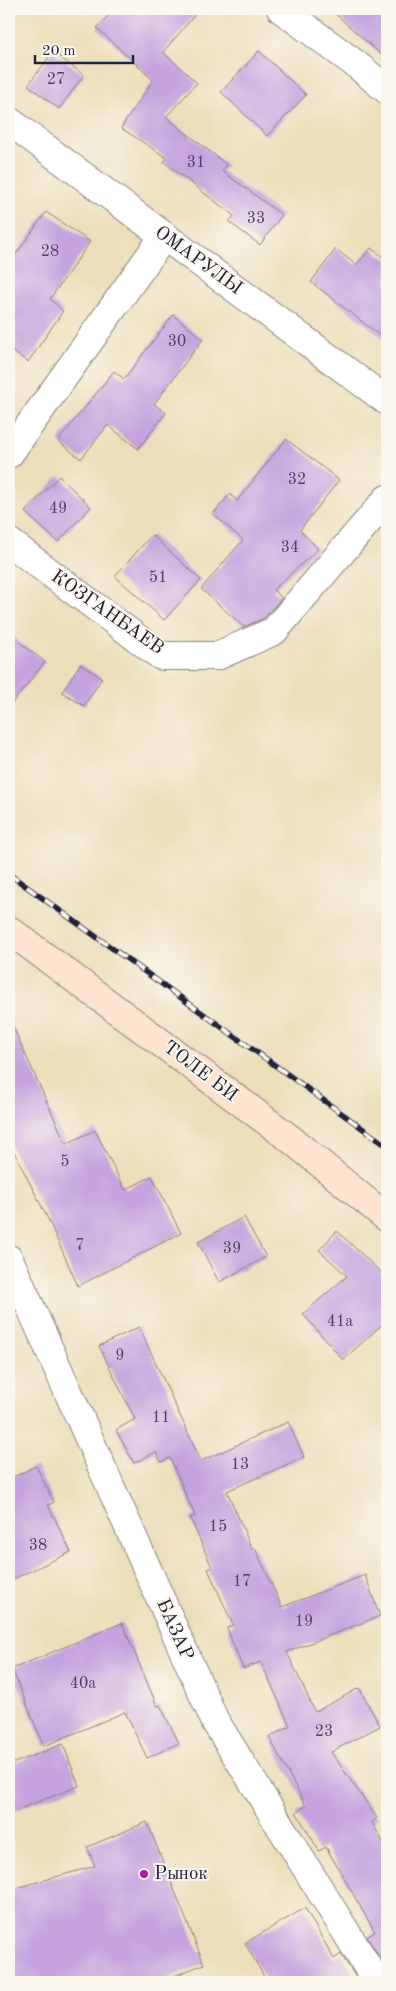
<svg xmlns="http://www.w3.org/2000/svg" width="396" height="1991" viewBox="0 0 396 1991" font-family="'Old Standard TT',serif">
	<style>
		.building { fill: #c4a3de }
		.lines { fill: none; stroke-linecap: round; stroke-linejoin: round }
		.minor-casing { stroke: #88807b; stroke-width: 30 }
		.secondary-casing { stroke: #88807b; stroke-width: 30 }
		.minor { stroke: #fff; stroke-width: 28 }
		.secondary { stroke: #fde4d0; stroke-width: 28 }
		.rail-casing { stroke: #22223b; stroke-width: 5.5 }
		.rail { stroke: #fbf7ec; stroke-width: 4; stroke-dasharray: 11; stroke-linecap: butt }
		.poi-dot { fill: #b5179e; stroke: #fbf7ec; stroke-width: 2 }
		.labels { text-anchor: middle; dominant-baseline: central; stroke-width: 4; stroke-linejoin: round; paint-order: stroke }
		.number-label { font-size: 16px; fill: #4a4264 }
		.street-label { font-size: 19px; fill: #22223b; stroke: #fbf7ec }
		.poi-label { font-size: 19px; fill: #22223b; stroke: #fbf7ec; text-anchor: start }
	</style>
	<rect width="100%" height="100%" fill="#fbf7ec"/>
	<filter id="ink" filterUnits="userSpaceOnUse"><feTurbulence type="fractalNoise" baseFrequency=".02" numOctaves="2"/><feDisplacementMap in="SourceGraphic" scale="10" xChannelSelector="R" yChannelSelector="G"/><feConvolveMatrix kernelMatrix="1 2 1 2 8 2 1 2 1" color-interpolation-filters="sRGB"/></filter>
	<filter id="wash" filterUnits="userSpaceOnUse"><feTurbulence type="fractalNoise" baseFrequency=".0096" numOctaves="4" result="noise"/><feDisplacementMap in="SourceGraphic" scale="20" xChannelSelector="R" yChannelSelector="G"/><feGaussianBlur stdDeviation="1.12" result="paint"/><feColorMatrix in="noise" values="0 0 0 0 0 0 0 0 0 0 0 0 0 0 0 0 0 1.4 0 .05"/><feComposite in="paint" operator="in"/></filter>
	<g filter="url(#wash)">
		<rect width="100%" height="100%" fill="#eddebb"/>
		<g id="blocks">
			<path class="building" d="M114,9H200L163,52L197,83L166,117L227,165L222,171L282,215L260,245L229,222L234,216L164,162L167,158L121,128L153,80L97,28Z
				M330,9H387V60Z
				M259,51L306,95L267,136L221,92Z
				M53,52L84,75L59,109L28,85Z
				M46,212L90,242L50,299L63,311L28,362L9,349V264Z
				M371,248L387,260V341L311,282L336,249L356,265Z
				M173,315L203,339L154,404L166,413L138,449L108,425L81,459L58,441L114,371L124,379Z
				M286,439L339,480L300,530L318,549L273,590L282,598L264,618L244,627L201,589L243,540L213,514L230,494L237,501Z
				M59,476L91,507L58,542L25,512Z
				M152,535L201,580L164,620L115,576Z
				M9,634L45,662L9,707Z
				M80,664L102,678L84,706L62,692Z
				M9,1018L66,1144L95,1130L125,1190L152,1176L181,1233L78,1286L48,1219L9,1142Z
				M244,1217L266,1257L219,1282L198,1242Z
				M337,1231L387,1278V1320L343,1360L303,1314L347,1276L319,1250Z
				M139,1327L201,1461L288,1422L304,1457L227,1491L252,1549L255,1548L282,1607L365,1575L380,1616L287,1652L315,1712L359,1688L380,1726L331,1752L377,1818L372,1822L387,1849V1969L367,1937L375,1932L326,1847L319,1851L296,1812L306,1806L269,1737L290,1726L261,1662L243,1669L227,1628L233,1625L208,1569L212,1567L190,1518L195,1516L170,1458L161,1462L156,1452L134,1463L116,1430L135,1419L99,1346Z
				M36,1466L54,1502L48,1505L71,1552L9,1581V1479Z
				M122,1623L157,1706L160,1705L179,1743L147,1758L125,1712L44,1746L12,1669Z
				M63,1744L79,1786L9,1813V1765Z
				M147,1822L204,1964L159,1982H9V1890L95,1866L87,1847Z
				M305,1908L334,1959L341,1954L359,1982H267L245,1943Z"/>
		</g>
	</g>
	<g filter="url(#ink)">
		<use href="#blocks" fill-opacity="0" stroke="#88807b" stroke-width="1"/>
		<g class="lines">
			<defs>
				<path id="minor" d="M281,9L357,65L387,90
					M9,121L387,401
					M9,454L164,236
					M9,542L161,656H217L274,631L387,499
					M9,1259L215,1721L377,1982"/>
				<path id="secondary" d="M9,930L288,1137L387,1218"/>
			</defs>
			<use href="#minor" class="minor-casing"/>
			<use href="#secondary" class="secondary-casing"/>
			<use href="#minor" class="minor"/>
			<use href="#secondary" class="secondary"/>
			<defs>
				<path id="rail" d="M9,874L387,1146"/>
			</defs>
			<use href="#rail" class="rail-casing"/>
			<use href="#rail" class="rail"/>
		</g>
	</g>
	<circle class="poi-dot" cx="144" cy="1874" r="5"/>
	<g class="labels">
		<g class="number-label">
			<text x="56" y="80">27</text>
			<text x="196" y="163">31</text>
			<text x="256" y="219">33</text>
			<text x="50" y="252">28</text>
			<text x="177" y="342">30</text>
			<text x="297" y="480">32</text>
			<text x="58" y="509">49</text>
			<text x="290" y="548">34</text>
			<text x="158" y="578">51</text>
			<text x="65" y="1162">5</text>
			<text x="80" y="1246">7</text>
			<text x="232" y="1249">39</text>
			<text x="340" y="1322">41а</text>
			<text x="120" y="1356">9</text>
			<text x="161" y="1418">11</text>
			<text x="240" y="1465">13</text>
			<text x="218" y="1527">15</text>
			<text x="38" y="1546">38</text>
			<text x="242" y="1582">17</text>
			<text x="304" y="1622">19</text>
			<text x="83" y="1684">40а</text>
			<text x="324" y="1732">23</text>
		</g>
		<g class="street-label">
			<text transform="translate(198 261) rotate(36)">ОМАРУЛЫ</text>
			<text transform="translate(107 613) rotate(35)">КОЗГАНБАЕВ</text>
			<text transform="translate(200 1072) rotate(37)">ТОЛЕ БИ</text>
			<text transform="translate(174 1630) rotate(66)">БАЗАР</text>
		</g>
		<g class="poi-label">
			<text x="154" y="1874">Рынок</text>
		</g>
	</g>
	<rect width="396" height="1991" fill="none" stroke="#fbf7ec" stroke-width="30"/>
	<path d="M35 55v8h98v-8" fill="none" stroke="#22223b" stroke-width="2.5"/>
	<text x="42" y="55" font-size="15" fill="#22223b" stroke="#fbf7ec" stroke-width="4" paint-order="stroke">20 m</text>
</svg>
